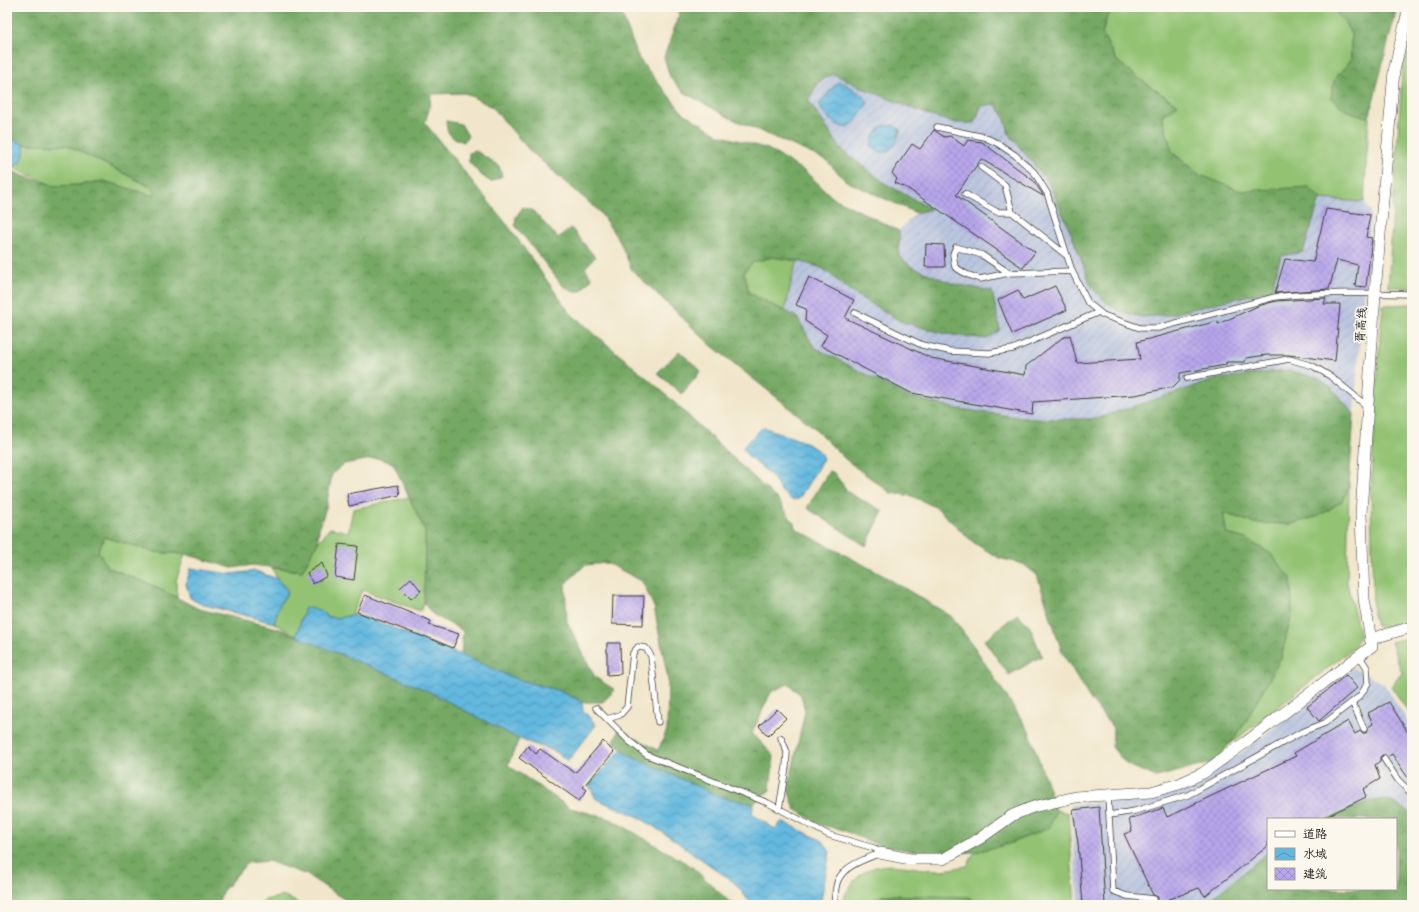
<svg xmlns="http://www.w3.org/2000/svg" width="1419" height="912" viewBox="0 0 1419 912" font-family="Mali,'LXGW WenKai TC',sans-serif">
	<style>
		.industrial { fill: url(#industrial-furrows) }
		.grass { fill: #92c272; stroke: #576f47 }
		.forest { fill: url(#forest-crowns); stroke: #486240 }
		.water { fill: url(#water-waves); stroke: #406a7e }
		.building { fill: url(#building-cross-hatch) }
		.lines { fill: none; stroke-linecap: round; stroke-linejoin: round }
		.service-casing { stroke: #3c3a36; stroke-width: 7 }
		.minor-casing { stroke: #3c3a36; stroke-width: 12 }
		.service { stroke: #fff; stroke-width: 5.5 }
		.minor { stroke: #fff; stroke-width: 11 }
		.labels { text-anchor: middle; dominant-baseline: central; stroke-width: 3.5; stroke-linejoin: round; paint-order: stroke }
		.street-label { font-size: 12px; fill: #1c1c1c; stroke: #fbf7ec }
	</style>
	<defs>
		<pattern id="industrial-furrows" width="10" height="10" patternUnits="userSpaceOnUse"><rect width="10" height="10" fill="#b9c4de"/><path d="M-1 1l2-2M0 10L10 0M9 11l2-2" fill="none" stroke="#9ea8be"/></pattern>
		<pattern id="forest-crowns" width="20" height="18" patternUnits="userSpaceOnUse"><rect width="20" height="18" fill="#75a864"/><path d="M2 6a3 3 0 1 1 6 0M12 15a3 3 0 1 1 6 0" fill="none" stroke="#5f8852"/></pattern>
		<pattern id="water-waves" width="16" height="10" patternUnits="userSpaceOnUse"><rect width="16" height="10" fill="#63b8df"/><path d="M0 5q4-4 8 0t8 0" fill="none" stroke="#5195b4"/></pattern>
		<pattern id="building-cross-hatch" width="8" height="8" patternUnits="userSpaceOnUse"><rect width="8" height="8" fill="#b7a6eb"/><path d="M0 0l8 8M0 8l8-8" fill="none" stroke="#9d8ec9"/></pattern>
	</defs>
	<rect width="100%" height="100%" fill="#fbf7ec"/>
	<filter id="ink" filterUnits="userSpaceOnUse"><feTurbulence type="fractalNoise" baseFrequency=".025" numOctaves="2"/><feDisplacementMap in="SourceGraphic" scale="8" xChannelSelector="R" yChannelSelector="G"/><feConvolveMatrix kernelMatrix="1 2 1 2 8 2 1 2 1" color-interpolation-filters="sRGB"/></filter>
	<filter id="wash" filterUnits="userSpaceOnUse"><feTurbulence type="fractalNoise" baseFrequency=".012" numOctaves="4" result="noise"/><feDisplacementMap in="SourceGraphic" scale="16" xChannelSelector="R" yChannelSelector="G"/><feGaussianBlur stdDeviation="0.9" result="paint"/><feColorMatrix in="noise" values="0 0 0 0 0 0 0 0 0 0 0 0 0 0 0 0 0 1.4 0 .05"/><feComposite in="paint" operator="in"/></filter>
	<g filter="url(#wash)">
		<rect width="100%" height="100%" fill="#f1e6cb"/>
		<path class="industrial" d="M834,74L858,86L931,116L956,123L981,106L995,104L1004,116L1009,134L1048,182L1069,228L1092,288L1168,315L1270,290L1281,256L1303,252L1320,199L1364,202L1371,212L1354,414L1333,389L1318,378L1287,370L1217,379L1095,419H1033L959,409L909,397L814,347L797,317L785,311L793,273L798,261L822,268L853,293L992,291L954,284L912,267L899,256V231L916,213L931,209L886,184L842,150L808,100L820,81Z
			M1353,668L1384,684L1412,728V813L1386,799L1367,802L1327,819H1268V852L1214,897L1191,905H1079L1070,805L1157,797L1195,784L1241,753Z"/>
		<path class="grass" d="M1117,7H1331L1343,20L1351,34V60L1334,80L1345,110L1369,118L1364,202L1320,199L1309,187L1241,192L1200,175L1172,152L1162,115L1178,105L1138,78L1116,60L1102,33L1107,17Z
			M1412,27V288L1388,287L1402,74Z
			M24,144L67,145L153,188L154,197L104,181L79,185L55,186L13,168C23,161 25,155 24,144Z
			M772,257L798,261L793,273L785,311L749,293L744,272L753,262Z
			M1412,304V620L1383,629L1376,625L1373,614L1371,490L1380,333L1383,305Z
			M1349,487L1347,582L1360,637L1351,650L1229,745L1243,726L1281,658L1292,614L1291,578L1246,539L1227,534L1223,513L1255,523L1291,524L1319,516L1342,501Z
			M409,497L426,531L424,603L420,611L362,590L352,615L338,618L327,617L320,610L305,608L296,636L274,623L279,606L288,591L277,579L272,568L302,571L318,542L330,528L348,532L353,509Z
			M105,537L154,552L185,554L176,581L177,598L149,584L107,567L98,550Z
			M1412,637V718L1391,686L1402,673L1391,642Z
			M1056,810L1068,813L1075,905H980L968,897L884,895L864,905H842C844,895 850,885 857,878C879,856 908,869 936,870C946,871 957,867 967,866L975,852L1008,844L1049,828Z
			M285,896L301,905H261L264,900Z"/>
		<path class="forest" d="M7,7H619L639,59L682,112L719,135L768,149L807,173L832,197L899,231V256L912,267L954,284L992,291L1000,330L987,339L946,334L902,322L853,293L822,268L798,261L772,257L753,262L744,272L749,293L797,317L814,347L909,397L959,409L1033,419H1095L1217,379L1287,370L1318,378L1333,389L1354,414L1349,487L1342,501L1319,516L1291,524L1255,523L1223,513L1227,534L1246,539L1270,553L1291,578L1292,614L1281,658L1243,726L1216,762L1156,777L1126,764L1112,747L1113,728L1090,699L1062,652L1037,575L1023,564L999,558L974,543L937,508L912,496L891,493L862,472L844,458L811,425L711,345L632,270L620,242L599,211L530,151L492,107L465,93L431,94L430,106L425,123L509,227L570,313L661,390L779,501L798,530L879,573L951,616L975,648L1029,731L1056,810L1049,828L1008,844L975,852L946,854L907,850L878,845L840,829L821,825L795,809L788,790L805,711L801,695L788,684L771,692L752,733L774,756L770,790L753,804L721,797L628,755L614,742L619,729L658,750L667,730L668,679L654,607L642,581L607,563L585,565L565,584L567,622L595,677L615,690L603,702H582L560,691L516,679L461,655L463,631L432,614L424,603L425,531L393,463L377,458L344,464L332,474L326,508L319,528L318,542L302,571L253,565L232,568L185,554L154,552L105,537L98,550L107,567L149,584L199,609L277,628L346,656L426,690L519,739L508,765L570,808L611,819L691,866L733,905H353L307,875L268,861L247,863L222,892L218,905H7V168L23,176L55,186L79,185L104,181L154,196L153,188L67,145L24,144L7,137Z
			M676,7H1117L1107,17L1102,33L1116,60L1138,78L1178,105L1162,115L1172,152L1200,175L1241,191L1309,187L1320,199L1303,252L1281,256L1271,290L1168,315L1142,317L1120,312L1106,302L1092,288L1069,228L1048,182L1009,134L1004,116L995,104L981,106L975,123H956L931,116L858,86L834,74L820,81L808,100L842,150L886,184L931,209L916,213L846,181L826,160L728,117L682,91L670,77L664,57L679,15Z
			M1331,7H1397L1369,118L1345,110L1331,98L1334,80L1351,60V34L1343,20Z
			M446,121L461,124L468,136L464,142C451,138 447,135 446,121Z
			M476,151L499,166L502,176L491,182L481,175L469,162V153Z
			M523,207L533,211L558,238L571,228L595,257L585,268L592,278L581,291H571L562,285L515,225L516,217Z
			M679,351L701,371L682,394L657,373Z
			M829,471L834,473L849,493L883,511L866,546L807,508Z
			M1017,614L1029,625L1042,656L1009,675L984,640Z
			M1386,799L1412,813V905H1191L1214,897L1268,852V889H1396V819H1327L1367,802Z
			M884,895L968,897L980,905H864Z"/>
		<path class="water" d="M838,82L844,83L865,97L868,103L856,121L847,128C835,126 824,116 819,104Z
			M894,125L900,130C897,143 894,150 880,153L871,146L874,136L882,126Z
			M7,137L24,144C25,155 23,161 13,168L7,166Z
			M763,427L805,442L820,452L823,459L799,499L792,500L782,492L772,476L747,455L743,447Z
			M191,568L230,574L256,571L277,579L288,591L279,606L274,623L201,604L190,598L186,584Z
			M305,608L320,610L327,617L338,618L352,615L368,618L461,655L516,679L560,691L582,702L583,710L596,725L568,761L554,751L519,739L426,690L296,636Z
			M622,749L628,755L721,797L753,804L752,814L775,829L782,821L823,841L830,852L820,905H752L735,883L670,837L639,817L596,799L589,785Z"/>
		<g id="blocks">
			<path class="building" d="M934,130L944,137L950,136L964,146L968,140L982,142L1034,181L1043,195V196L981,159L956,195L1035,252L1023,268L907,188L895,183L897,179L892,173L912,144L920,149Z
				M1326,209L1370,215L1366,237L1372,238L1366,287L1355,286L1358,265L1337,260L1329,289L1275,293L1285,259L1313,262Z
				M926,244L944,245L945,267H925Z
				M809,277L854,300L845,318L931,358L1025,375L1026,366L1062,338L1070,335L1077,363L1140,359L1137,342L1218,321V324L1258,306L1276,301L1309,299L1326,298L1324,304H1340L1335,361L1289,355H1267L1246,358L1245,362H1226V365L1180,373V380L1173,387L1135,395L1033,402L1032,414L911,393L821,346L827,335L805,321L806,309L796,305Z
				M1055,286L1067,310L1012,334L998,300L1018,290L1023,300Z
				M398,485L400,495L349,506L347,494Z
				M339,544L358,546L354,580L335,577Z
				M322,563L327,576L313,584L307,573Z
				M411,578L421,591L411,599L400,588Z
				M365,595L431,621L429,625L459,634L453,648L424,636V637L357,612Z
				M613,596H644L643,625L612,624Z
				M607,643H620L621,674L607,675Z
				M1346,675L1357,688L1319,721L1307,707Z
				M1389,702L1412,739V784L1392,754L1388,757L1386,755H1382L1380,757V761L1375,765L1380,779L1363,789L1366,797L1321,819H1268V846L1205,896L1199,888L1157,904L1156,902L1158,900V897L1153,895L1124,834L1132,831L1129,819L1163,808L1167,817L1296,756L1294,753L1348,721L1355,734L1360,731L1363,733H1366L1368,730V727L1373,724L1368,713Z
				M777,709L786,718L768,736L759,726Z
				M603,741L614,752L583,787L587,790L579,801L519,758L528,746L536,754L540,749L575,773Z
				M1099,807L1105,905H1083L1078,843L1073,810Z"/>
		</g>
	</g>
	<g filter="url(#ink)">
		<use href="#blocks" fill-opacity="0" stroke="#3c3a36" stroke-width="1"/>
		<g class="lines">
			<defs>
				<path id="service" d="M937,127L984,137L997,143L1015,155L1034,172L1047,193L1072,271L1088,303L1103,315L1140,328H1158L1275,297C1320,292 1366,293 1412,294
					M981,167L1005,185L1012,212
					M965,194L997,212H1012L1066,255
					M1009,273L980,279L966,274L955,267L953,254L956,247L982,255L1009,273L1072,271
					M855,313L922,345L949,351L989,353L1013,349L1099,312
					M1187,378L1289,359L1313,366L1330,376L1368,407
					M1352,702L1364,729
					M596,708L629,741L647,755L768,803L829,835L874,848L880,853C866,859 845,865 838,880C835,887 835,897 834,905
					M607,719L620,715L627,707L633,653L638,647L646,648L651,656L658,722
					M1384,759L1398,780L1412,794
					M1108,795L1113,891L1127,896L1154,899
					M779,809L786,767L787,752L781,738
					M1109,815L1135,811L1188,795L1302,732L1325,723L1360,696L1368,683L1367,668L1359,655"/>
				<path id="minor" d="M1370,639L1412,627
					M880,853L910,859H943L979,839L1013,815L1033,807L1076,797L1151,792L1179,784L1203,773L1246,742L1372,646L1364,599L1361,514L1375,293L1394,71L1409,7"/>
			</defs>
			<use href="#service" class="service-casing"/>
			<use href="#minor" class="minor-casing"/>
			<use href="#service" class="service"/>
			<use href="#minor" class="minor"/>
		</g>
	</g>
	<g class="labels">
		<g class="street-label">
			<text transform="translate(1360 325) rotate(-86)">胥高线</text>
		</g>
	</g>
	<rect width="1419" height="912" fill="none" stroke="#fbf7ec" stroke-width="24"/>
	<rect x="1267" y="818" width="130" height="72" fill="#fbf7ec" stroke="#a29f99"/>
	<rect x="1275" y="831" width="20" height="6" fill="#ffffff" stroke="#a29f99"/>
	<text x="1303" y="838" font-size="12" fill="#1c1c1c">道路</text>
	<rect x="1275" y="848" width="20" height="12" fill="url(#water-waves)" stroke="#a29f99"/>
	<text x="1303" y="858" font-size="12" fill="#1c1c1c">水域</text>
	<rect x="1275" y="868" width="20" height="12" fill="url(#building-cross-hatch)" stroke="#a29f99"/>
	<text x="1303" y="878" font-size="12" fill="#1c1c1c">建筑</text>
</svg>
